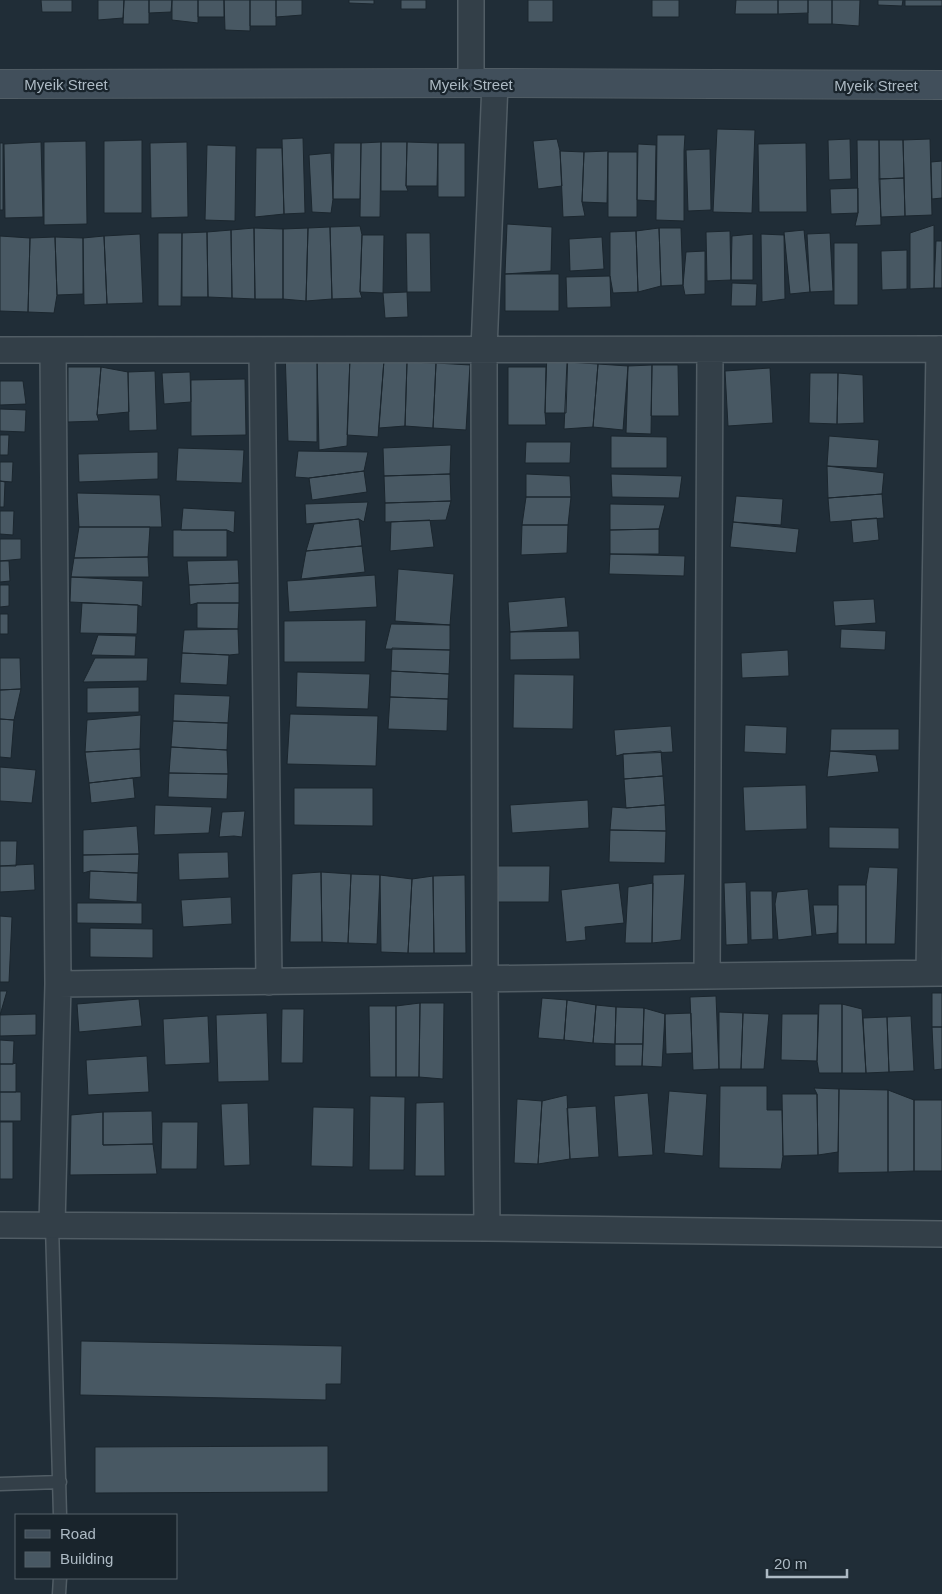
<svg xmlns="http://www.w3.org/2000/svg" width="942" height="1594" viewBox="0 0 942 1594" font-family="Arial,sans-serif">
	<style>
		.building { fill: #485863; stroke: #1b262e }
		.lines { fill: none; stroke-linecap: round; stroke-linejoin: round }
		.lane-casing { stroke: #515d65; stroke-width: 15 }
		.street-casing { stroke: #515d65; stroke-width: 28 }
		.secondary-casing { stroke: #515d65; stroke-width: 30 }
		.lane { stroke: #333f48; stroke-width: 12 }
		.street { stroke: #333f48; stroke-width: 25 }
		.secondary { stroke: #414f5b; stroke-width: 28 }
		.labels { text-anchor: middle; dominant-baseline: central; stroke-width: 4.5; stroke-linejoin: round; paint-order: stroke }
		.street-label { font-size: 15px; fill: #adbac4; stroke: #19242c }
	</style>
	<rect width="100%" height="100%" fill="#202d37"/>
	<path class="building" d="M41,0H72V12H42Z
		M98,0H124L123,18L98,20Z
		M124,0H149V24H123Z
		M149,0H172L171,12L149,13Z
		M172,0H198V23L172,20Z
		M198,0H224V17H198Z
		M224,0H250V31L225,30Z
		M250,0H276V26H250Z
		M276,0H302V15L276,17Z
		M349,0H374V4L349,3Z
		M401,0H426V9H401Z
		M528,0H553V22H528Z
		M652,0H679V17H652Z
		M736,0H778V14H735Z
		M778,0H808V13L778,14Z
		M808,0H832V24H808Z
		M832,0H860L859,26L832,24Z
		M878,0H903L902,6L878,5Z
		M905,0H942V6H905Z
		M717,129L755,130L752,213L713,212Z
		M657,135H685L684,151V221L656,220Z
		M303,138L305,213L284,214L282,139Z
		M557,139L560,151L562,186L538,189L533,141Z
		M850,139L851,179L829,180L828,140Z
		M930,139L932,215L905,216L903,140Z
		M142,140V213H104V141Z
		M857,140H879L881,225L855,226L858,213Z
		M879,140H903L904,178L879,179Z
		M86,141L87,224L44,225V142Z
		M41,142L43,217L5,218L4,144Z
		M187,142L188,217L151,218L150,143Z
		M381,142L380,217H360L361,143Z
		M381,142H407L406,186L408,191H381Z
		M407,142L438,143L437,186H406Z
		M0,143H3V210H0Z
		M334,143H361L360,199H333Z
		M438,143H465V197H438Z
		M806,143L807,212H759L758,144Z
		M638,144L656,145L655,201L637,200Z
		M207,145L236,146L235,221L205,220Z
		M256,148H282L284,214L255,217Z
		M710,149L711,210L688,211L686,150Z
		M560,151L584,152L582,202L585,216L563,217Z
		M608,151L607,203L582,202L584,152Z
		M608,152H637V217H608Z
		M331,153L333,199L331,213L312,212L309,155Z
		M942,161V198L932,199L931,162Z
		M904,178L905,216L881,217L879,179Z
		M858,188V213L831,214L830,189Z
		M507,224L552,227L551,271L505,274Z
		M934,225V288L910,289V233Z
		M360,226L362,235L360,292L362,298L332,299L330,227Z
		M330,227L332,299L306,301L308,228Z
		M254,228L255,299L232,298L231,230Z
		M254,228L283,229V299H255Z
		M308,228L306,301L283,299V229Z
		M659,228H681L683,285L661,286Z
		M659,228L661,286L638,292L636,231Z
		M231,230L232,298L208,297L207,232Z
		M804,230L810,292L790,294L784,232Z
		M636,231L638,292L613,293L610,276V232Z
		M730,231L731,280L707,281L706,232Z
		M207,232L208,297H182V233Z
		M158,233H182L181,306H158Z
		M406,233H430L431,292H407Z
		M830,233L833,291L810,292L807,234Z
		M140,234L143,303L107,304L104,236Z
		M753,234V280H731L732,236Z
		M761,234L784,235L785,299L762,302Z
		M362,235H384L383,293L360,292Z
		M0,236L30,238L28,312L0,311Z
		M104,236L107,304L84,305L83,238Z
		M55,237L57,295L54,313L28,312L30,238Z
		M55,237L83,238V294L57,295Z
		M602,237L604,269L570,271L569,239Z
		M936,241H942V288H934Z
		M834,243H858V305H834Z
		M907,250V289L882,290L881,251Z
		M705,251V294L685,295L683,285L686,252Z
		M505,274H559V311H505Z
		M610,276L611,307L567,308L566,277Z
		M732,283L757,284L756,306H731Z
		M407,292L408,317L385,318L383,293Z
		M285,350L317,354V442L288,441Z
		M547,350H568L566,413H545Z
		M317,354L350,357L347,446L319,450Z
		M350,357L384,360L378,437L347,435Z
		M384,360L407,362L405,426L379,428Z
		M407,362L436,363L433,428L405,426Z
		M567,362L598,364L593,427L564,429Z
		M436,363L470,365L466,430L433,428Z
		M598,364L628,366L623,430L593,427Z
		M652,365L651,434L626,433L628,366Z
		M652,365H678L679,416H651Z
		M68,367H101L97,415L99,421L68,422Z
		M101,367L128,372L129,412L97,415Z
		M508,367H546L545,413L546,425H508Z
		M770,368L773,423L728,426L725,371Z
		M155,371L157,430L129,431L128,372Z
		M190,372L191,402L164,404L162,373Z
		M810,373H838L837,424L809,423Z
		M838,373L863,375L864,423L837,424Z
		M245,379L246,435L191,436V380Z
		M0,381H23L26,404L0,405Z
		M0,409L26,410L25,432L0,431Z
		M0,435H9L8,455H0Z
		M611,436L667,437V468H611Z
		M829,436L879,440L877,468L827,466Z
		M526,442H571L570,463H525Z
		M451,445L450,474L384,476L383,448Z
		M178,448L244,450L242,483L176,481Z
		M298,451L368,452L364,471L309,478L295,477Z
		M158,452V479L79,482L78,454Z
		M0,462H13L12,482L0,481Z
		M827,466L884,473L882,494L828,498Z
		M364,471L367,492L312,500L309,478Z
		M450,474L451,501L385,503L384,476Z
		M526,474L570,476L571,497H526Z
		M611,474L682,476L679,498L612,497Z
		M0,481L5,482L4,507H0Z
		M77,493L160,495L162,527H79Z
		M882,494L884,518L830,522L828,498Z
		M736,496L783,499L781,525L733,522Z
		M526,497H571L568,525H522Z
		M451,501L446,520L385,522V503Z
		M368,502L364,522L359,519L306,524L305,504Z
		M610,504L665,505L659,529L610,530Z
		M183,508L235,511L234,533L227,530H181Z
		M0,511H14L13,535L0,534Z
		M877,518L879,540L853,543L851,520Z
		M359,519L362,546L306,551L314,524Z
		M430,520L434,547L390,551L391,522Z
		M733,522L799,529L796,553L730,547Z
		M522,525H568L567,553L521,555Z
		M79,527H150L148,557L74,558Z
		M659,529V554H610V530Z
		M173,530H227V557H173Z
		M0,539H21V559L0,561Z
		M362,546L365,572L301,579L306,551Z
		M610,554L685,556L684,576L609,574Z
		M148,557L149,577H71L74,558Z
		M238,560L239,583L189,585L187,561Z
		M0,561H9L10,581L0,582Z
		M398,569L454,574L450,625L395,621Z
		M375,575L377,607L289,612L287,581Z
		M71,577L143,581L142,607L138,605L70,602Z
		M239,583V603H197L190,605L189,585Z
		M0,585H9V606L0,607Z
		M565,597L568,627L510,632L508,602Z
		M874,599L876,623L835,626L833,601Z
		M82,603L138,605L137,634L80,633Z
		M197,603H239L238,629L197,628Z
		M0,614H8V634H0Z
		M366,620L365,662H284V621Z
		M391,624L450,625V650L385,649Z
		M238,629L239,654L229,655L182,653L184,630Z
		M841,629L886,631L885,650L840,648Z
		M579,631L580,659L510,660V632Z
		M98,635L136,636L135,656L91,655Z
		M392,648L450,650L449,674L391,671Z
		M788,650L789,676L742,678L741,653Z
		M182,653L229,655L227,685L180,683Z
		M0,658H20L21,689L0,690Z
		M95,658H148L147,681L83,682Z
		M391,671L449,674L448,699L390,697Z
		M297,672L370,674L368,709L296,707Z
		M514,674L574,675L573,729L513,728Z
		M139,687V712L87,713V688Z
		M21,689L14,720L0,719V690Z
		M174,694L230,696L228,723L173,721Z
		M390,697L448,699L447,731L388,729Z
		M290,714L378,716L376,766L287,764Z
		M141,715L140,749L85,752L87,720Z
		M0,719L14,720L11,758L0,757Z
		M173,721L228,723L227,750L171,747Z
		M745,725L787,727L786,754L744,752Z
		M671,726L673,752L623,754L616,756L614,730Z
		M831,729H899V750L830,751Z
		M171,747L227,750L228,774L169,773Z
		M140,749L141,777L89,783L85,752Z
		M661,751L663,776L624,779L623,754Z
		M830,751L876,755L879,772L827,777Z
		M0,767L36,770L32,803L0,801Z
		M169,773L228,774L227,799L168,797Z
		M663,776L665,805L626,808L624,779Z
		M133,778L135,798L91,803L89,783Z
		M806,785L807,829L745,831L743,787Z
		M294,788H373V826L294,825Z
		M588,800L589,828L512,833L510,805Z
		M155,805L212,807L209,833L154,835Z
		M665,805L666,831L610,830L612,807L626,808Z
		M245,811L242,837L234,836L219,837L222,812Z
		M137,826L139,854L83,855V830Z
		M829,827L899,828V849L829,848Z
		M610,830L666,831L665,863L609,862Z
		M0,841H17L16,866H0Z
		M228,852L229,878L179,880L178,853Z
		M139,854L138,873L90,871L83,873V855Z
		M34,864L35,890L0,892V866Z
		M495,866H550L549,902H495Z
		M869,867L898,868L895,944H866V885Z
		M90,871L138,873L137,902L89,899Z
		M321,872L322,942H290L292,874Z
		M321,872L351,874L348,943L322,942Z
		M351,874L380,875L377,944L348,943Z
		M685,874L681,940L652,943L653,875Z
		M380,875L412,879L408,953L381,952Z
		M465,875L466,953H434L433,876Z
		M433,876L434,953H408L412,879Z
		M746,882L748,944L726,945L724,883Z
		M619,883L624,923L585,927L586,940L566,942L561,890Z
		M653,883L652,943H625L628,887Z
		M838,885H866V944H838Z
		M808,889L812,936L778,940L775,904L777,892Z
		M750,891H772L773,939L751,940Z
		M231,897L232,924L183,927L181,900Z
		M77,903H142V924L77,923Z
		M813,905H838L837,933L816,935Z
		M0,916L12,917L9,982H0Z
		M90,928L153,929V958L90,957Z
		M0,991H7L0,1015Z
		M932,993H942V1027H932Z
		M716,996L719,1069L693,1070L690,997Z
		M542,998L567,1000L564,1040L538,1038Z
		M139,999L142,1026L79,1032L77,1004Z
		M567,1000L596,1005L593,1043L564,1040Z
		M420,1003H444L443,1079L419,1077Z
		M420,1003L419,1077H396V1006Z
		M819,1004H842V1073H819L817,1061Z
		M842,1004L862,1009L866,1073H842Z
		M596,1005L616,1007L615,1044L593,1043Z
		M369,1006H396V1077H370Z
		M616,1007L644,1008L643,1044H615Z
		M644,1008L665,1014L662,1067L642,1066Z
		M282,1009H304L303,1063H281Z
		M719,1012L743,1013L741,1069H719Z
		M267,1013L269,1081L218,1082L216,1015Z
		M691,1013L692,1053L666,1054L665,1014Z
		M743,1013L769,1014L764,1069H741Z
		M36,1014V1035L0,1036V1015Z
		M782,1014H818L817,1061L781,1060Z
		M208,1016L210,1063L165,1065L163,1019Z
		M911,1016L914,1071L889,1072L887,1017Z
		M887,1017L889,1072L866,1073L863,1018Z
		M932,1027H942V1069L934,1070Z
		M0,1040L14,1041L13,1064H0Z
		M615,1044H643L642,1066H615Z
		M147,1056L149,1092L88,1095L86,1060Z
		M16,1063V1092H0V1064H13Z
		M720,1086H767V1110H782L783,1156L781,1169L719,1168Z
		M814,1088L839,1089L838,1152L818,1155L817,1094Z
		M839,1089L888,1090V1172L838,1173Z
		M888,1090L914,1100V1171L888,1172Z
		M669,1091L707,1094L703,1156L664,1153Z
		M0,1092H21V1121H0Z
		M648,1093L653,1155L618,1157L614,1096Z
		M782,1094H817L818,1155L783,1156Z
		M567,1095L570,1159L538,1164L542,1101Z
		M370,1096L405,1097L404,1170H369Z
		M517,1099L542,1101L538,1164L514,1163Z
		M914,1100H942V1171H914Z
		M444,1102L445,1176H415L416,1103Z
		M248,1103L250,1165L224,1166L221,1104Z
		M596,1106L599,1157L570,1159L567,1108Z
		M313,1107L354,1108L353,1167L311,1166Z
		M152,1111L153,1144L103,1145V1112Z
		M103,1112V1145L153,1144L157,1174L70,1175L71,1115Z
		M0,1122H13V1179H0Z
		M162,1122H198L197,1169H161Z
		M81,1341L342,1346L341,1384H326V1400L80,1395Z
		M328,1446V1492L95,1493V1447Z"/>
	<g class="lines">
		<defs>
			<path id="lane" d="M52,1225L60,1515
				M0,1484L60,1482
				M59,1594L60,1578"/>
			<path id="street" d="M471,0V84
				M0,350L942,349
				M262,350L269,982
				M929,973L939,349
				M707,976L710,350
				M58,984L942,973
				M0,1225L487,1228L942,1234
				M52,1225L58,984L53,350
				M487,1228L485,979L484,349L495,83"/>
			<path id="secondary" d="M0,84L495,83L942,85"/>
		</defs>
		<use href="#lane" class="lane-casing"/>
		<use href="#street" class="street-casing"/>
		<use href="#secondary" class="secondary-casing"/>
		<use href="#lane" class="lane"/>
		<use href="#street" class="street"/>
		<use href="#secondary" class="secondary"/>
	</g>
	<g class="labels">
		<g class="street-label">
			<text x="66" y="84">Myeik Street</text>
			<text x="471" y="84">Myeik Street</text>
			<text x="876" y="85">Myeik Street</text>
		</g>
	</g>
	<rect x="15" y="1514" width="162" height="65" fill="#19242c" stroke="#546069"/>
	<rect x="25" y="1530" width="25" height="8" fill="#414f5b" stroke="#546069"/>
	<text x="60" y="1539" font-size="15" fill="#adbac4">Road</text>
	<rect x="25" y="1552" width="25" height="15" fill="#485863" stroke="#546069"/>
	<text x="60" y="1564" font-size="15" fill="#adbac4">Building</text>
	<path d="M767 1569v8h80v-8" fill="none" stroke="#adbac4" stroke-width="2.5"/>
	<text x="774" y="1569" font-size="15" fill="#adbac4" stroke="#19242c" stroke-width="4" paint-order="stroke">20 m</text>
</svg>
